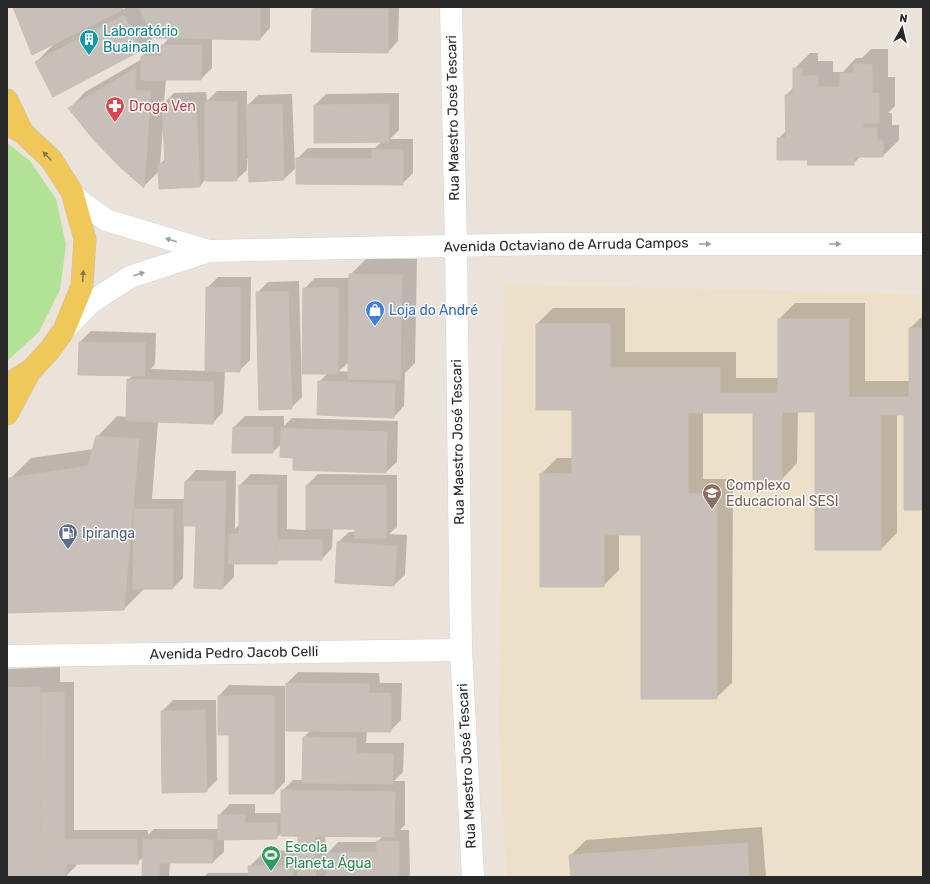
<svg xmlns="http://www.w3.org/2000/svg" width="930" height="884" viewBox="0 0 930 884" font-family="Rubik,sans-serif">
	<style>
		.education { fill: #ede0c9 }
		.green { fill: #b2e295 }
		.shadow { fill: #0003; fill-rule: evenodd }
		.building { fill: #c6c0b9; stroke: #c6bfb4 }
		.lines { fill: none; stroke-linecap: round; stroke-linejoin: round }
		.minor-casing { stroke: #cfd3e2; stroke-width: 23 }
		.major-casing { stroke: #c3c3c3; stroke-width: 23 }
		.minor { stroke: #fff; stroke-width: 22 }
		.major { stroke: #f0c759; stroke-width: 22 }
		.oneway { fill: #8c7840 }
		.oneway2 { fill: #9e9e9e }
		.labels { text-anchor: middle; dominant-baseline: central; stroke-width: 3; stroke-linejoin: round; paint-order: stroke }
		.culture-label { font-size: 14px; fill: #0d838f; stroke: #fff; text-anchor: start }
		.health-label { font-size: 14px; fill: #be3a42; stroke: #fff; text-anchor: start }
		.street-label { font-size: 14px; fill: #282828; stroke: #fff }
		.shop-label { font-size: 14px; fill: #366cbe; stroke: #fff; text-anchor: start }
		.education-label { font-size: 14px; fill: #785e54; stroke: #fff; text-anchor: start }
		.service-label { font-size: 14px; fill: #4e5e75; stroke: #fff; text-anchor: start }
		.leisure-label { font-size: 14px; fill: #27864d; stroke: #fff; text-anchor: start }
	</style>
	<rect width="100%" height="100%" fill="#ebe3da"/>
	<path class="education" d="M504,284L923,294V877H506L499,726Z"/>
	<path class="green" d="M7,143L30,161L56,199L66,245L60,290L39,332L7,361Z"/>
	<path class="shadow" d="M14,7H124L122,10L127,7H270V28L260,39L212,38V68L201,79H166L164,103L174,93L206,92L207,101L217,91H247V106L258,95L292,94L295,169L284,179L250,181L249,159H247V170L236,180H205L200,186L159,171L144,186L121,166L70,108L85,92L142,59V56L152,46H162L170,37L155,36L142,49L54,96L36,62L55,43ZM163,127H164L166,158L160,164Z
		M315,7H399L398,41L388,52L313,9Z
		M871,49H888V77H895V106L888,113H892V125H899V140L883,156H861L853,164L809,159L778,139L787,130L786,95L794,87V69L810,53H818V61H833V72H843L856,58H862Z
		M399,93V130L390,139H413V173L402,184L297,159L308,148H375L382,141L315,142V105L326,94Z
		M366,259H417L415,363L405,373L404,406L394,417L319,382L328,373L304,289L315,278H350V275ZM349,362V372L339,371Z
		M218,277H251L250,360L239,371H225L223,412L213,423L158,421L152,499H185L186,481L196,470L236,471L235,529L240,524V485L251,474L287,475V529L306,530L307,485L318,474L397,475V527L389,534L407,535L405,575L394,585L338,542L349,532H356V528H333L332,548L322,559H281L276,563H234V577L223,588L197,525H184L183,578L173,588L144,589L124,609L7,612V496L10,479L31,458L94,449L97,437L117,416L127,417L128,380L133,375L80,342L91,331L156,333L155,364L151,369L206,371L207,288Z
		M299,281L302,397L291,408L257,293L268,282Z
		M795,303H865V381H910V328L923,316V509L905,414H897V533L881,549L816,411H798L797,463L782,479L754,412H703V479H733L732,683L716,698L642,534H619V570L603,586L541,474L557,458H573V409L537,324L553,308H625V352H736V378H779V319Z
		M245,416H284V426L292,418L398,421L397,462L386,472L294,457L281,444L273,452L234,427Z
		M60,667V682H74V830H148V835L154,829H219V815L230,804H255V813H282V791L293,780H303L304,737L311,730L287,683L298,672L379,673L380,683H402L401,720L390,731H367L366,743H404L403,772L394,781H405V825L400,830H409L410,875L408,877H328V874H326V877H204L208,873H250L249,867L265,851L299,850V835L282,833L276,838L224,839V852L213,862H170L169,877H143V857L137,863H76V866L65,877H7V669ZM325,835L383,836L377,842H338L326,855Z
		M229,685L285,686V782L274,793L230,734L219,696Z
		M173,700H216L217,780L206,791L163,792L162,711Z
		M762,827L766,877H572L570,856L586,840Z"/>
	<path class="building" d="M13,7H120L121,11L32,55Z
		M138,7H260V40L155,38Z
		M312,9H388V53L311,52Z
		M124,15L142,50L53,97L35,62Z
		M161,45H202L201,80H141V56H161Z
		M854,64L872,65V93H879V123H863V128H877V141H883V157H854V165H807L808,160H777V138H786L785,95L793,94V68H803L802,76H818V87H840V73H854Z
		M136,68L135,90L151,91L144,188L120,167L93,139L68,108Z
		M205,101L237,102V181H205Z
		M196,102L200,187L159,189L158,164H165L162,104Z
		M282,104L284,180L249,182L246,105Z
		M389,104V142L314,143V105Z
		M372,150H403V185L296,184V158L372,159Z
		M349,274L402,275L400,380L348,379Z
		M206,287L240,288V372L205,371Z
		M303,288H338V374H302Z
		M256,292H288L292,409L259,410Z
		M778,319H849V397H909V328H923V510H904V415H881V550H815V412H782V480H753V413H688V494H717V699H641V535H604V587H540V473L572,474V410H536V324H610V368H720V393H778Z
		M79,342L145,343V376L78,375Z
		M127,379L214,382L213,424L126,421Z
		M318,381L395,384L394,418L317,415Z
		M233,427H273V453H232Z
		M281,428L387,432L386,473L293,470V458L280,457Z
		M96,436L139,439L124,610L7,613V491L9,478L88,466Z
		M185,481H226L223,589L194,588L196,526H183Z
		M239,485H277V564H228L229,534H239Z
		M306,485H386V538H354L355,529H306Z
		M134,509H173V589H133Z
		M276,540H322V560H276Z
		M337,542L397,546L394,586L335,583Z
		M286,683L369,684V693H391V732L286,731Z
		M40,687L41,877H7V688Z
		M64,692V840H41V693Z
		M218,696H274V794H229V735H218Z
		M205,710L207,792L162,793L161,711Z
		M303,737L356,738V753L393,754V784L302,783Z
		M281,790L395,792L394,837L281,836Z
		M218,815H245V823H277V839L218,840Z
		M298,836H315L316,877H298Z
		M143,839L213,840V863H160L159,877H142Z
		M41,840H137L138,864H66V877H41Z
		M376,841H399V877H327L326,853L377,852Z
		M747,843L749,877H571L569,855Z
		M248,866H293V877H249Z"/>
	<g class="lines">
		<defs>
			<path id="minor" d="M451,7L456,246L461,650L473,877
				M72,192L77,199L106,220L209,251
				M64,330L90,303L130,277L209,251L548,244H923
				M7,656L461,650"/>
			<path id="major" d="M7,100L22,132
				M7,124L22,132L51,159L72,192L85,239L82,286L64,330L49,351L31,370L7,385
				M7,414L30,371"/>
		</defs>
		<use href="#minor" class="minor-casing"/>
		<use href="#major" class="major-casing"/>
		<use href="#minor" class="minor"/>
		<use href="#major" class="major"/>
	</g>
	<defs><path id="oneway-solid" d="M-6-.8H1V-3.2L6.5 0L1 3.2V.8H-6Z"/></defs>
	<g class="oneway">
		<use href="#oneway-solid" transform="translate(47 156) rotate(-134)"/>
		<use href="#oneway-solid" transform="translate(83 276) rotate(-87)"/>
	</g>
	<g class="oneway2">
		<use href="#oneway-solid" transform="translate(171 240) rotate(-163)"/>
		<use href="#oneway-solid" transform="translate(705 244)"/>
		<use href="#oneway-solid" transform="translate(835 244)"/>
		<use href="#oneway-solid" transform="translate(139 274) rotate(-18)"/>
	</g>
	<defs>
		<symbol id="building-pin" viewBox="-11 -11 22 30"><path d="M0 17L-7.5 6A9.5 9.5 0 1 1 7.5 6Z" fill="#0f9aa8" stroke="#fff"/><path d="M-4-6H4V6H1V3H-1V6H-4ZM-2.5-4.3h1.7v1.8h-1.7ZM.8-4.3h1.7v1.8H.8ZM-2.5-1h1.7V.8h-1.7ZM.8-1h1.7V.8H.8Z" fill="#fff"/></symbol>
		<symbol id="pharmacy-pin" viewBox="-11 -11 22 30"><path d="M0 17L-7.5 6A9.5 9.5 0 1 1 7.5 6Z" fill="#e0444e" stroke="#fff"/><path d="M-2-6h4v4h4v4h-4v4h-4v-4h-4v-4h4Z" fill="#fff"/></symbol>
		<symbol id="shop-pin" viewBox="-11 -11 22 30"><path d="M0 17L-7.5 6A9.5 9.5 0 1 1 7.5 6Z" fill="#3f7fe0" stroke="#fff"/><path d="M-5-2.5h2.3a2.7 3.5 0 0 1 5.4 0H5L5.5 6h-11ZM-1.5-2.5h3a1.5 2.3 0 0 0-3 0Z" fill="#fff"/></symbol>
		<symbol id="school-pin" viewBox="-11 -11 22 30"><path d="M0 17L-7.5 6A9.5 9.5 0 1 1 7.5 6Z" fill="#8d6e63" stroke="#fff"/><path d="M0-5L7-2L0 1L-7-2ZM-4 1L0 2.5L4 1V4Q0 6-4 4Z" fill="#fff"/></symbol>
		<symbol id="fuel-pin" viewBox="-11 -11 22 30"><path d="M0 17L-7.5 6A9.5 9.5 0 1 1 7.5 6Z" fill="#5c6f8a" stroke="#fff"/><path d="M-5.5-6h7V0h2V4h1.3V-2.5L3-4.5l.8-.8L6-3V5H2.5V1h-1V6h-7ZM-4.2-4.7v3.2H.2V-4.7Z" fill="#fff"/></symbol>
		<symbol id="stadium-pin" viewBox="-11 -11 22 30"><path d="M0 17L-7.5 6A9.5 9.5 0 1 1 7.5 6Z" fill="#2e9e5b" stroke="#fff"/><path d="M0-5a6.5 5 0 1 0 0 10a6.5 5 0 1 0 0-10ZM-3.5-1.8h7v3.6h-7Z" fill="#fff"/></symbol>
	</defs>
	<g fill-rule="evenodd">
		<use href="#building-pin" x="78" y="28" width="22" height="30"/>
		<use href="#pharmacy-pin" x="104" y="95" width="22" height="30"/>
		<use href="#shop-pin" x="364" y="299" width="22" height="30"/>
		<use href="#school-pin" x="701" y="482" width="22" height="30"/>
		<use href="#fuel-pin" x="57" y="522" width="22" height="30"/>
		<use href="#stadium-pin" x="260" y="844" width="22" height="30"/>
	</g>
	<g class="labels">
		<g class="culture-label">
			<text x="103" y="31">Laboratório<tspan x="103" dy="16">Buainain</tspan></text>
		</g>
		<g class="health-label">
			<text x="129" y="106">Droga Ven</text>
		</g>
		<g class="street-label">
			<text transform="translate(453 118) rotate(-91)">Rua Maestro José Tescari</text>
			<text transform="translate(566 245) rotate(-1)">Avenida Octaviano de Arruda Campos</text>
			<text transform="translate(458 442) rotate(-91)">Rua Maestro José Tescari</text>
			<text transform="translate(234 653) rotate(-1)">Avenida Pedro Jacob Celli</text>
			<text transform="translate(467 766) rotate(-93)">Rua Maestro José Tescari</text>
		</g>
		<g class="shop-label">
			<text x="389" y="310">Loja do André</text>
		</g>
		<g class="education-label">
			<text x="726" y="485">Complexo<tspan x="726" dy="16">Educacional SESI</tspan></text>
		</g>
		<g class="service-label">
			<text x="82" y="533">Ipiranga</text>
		</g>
		<g class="leisure-label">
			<text x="285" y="847">Escola<tspan x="285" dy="16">Planeta Água</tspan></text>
		</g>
	</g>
	<rect width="930" height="884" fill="none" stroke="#282828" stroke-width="16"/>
	<g transform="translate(902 28) rotate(8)" stroke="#ffffff" stroke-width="3" paint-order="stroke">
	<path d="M0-3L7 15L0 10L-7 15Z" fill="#282828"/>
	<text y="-6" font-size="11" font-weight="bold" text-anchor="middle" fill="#282828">N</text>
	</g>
</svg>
